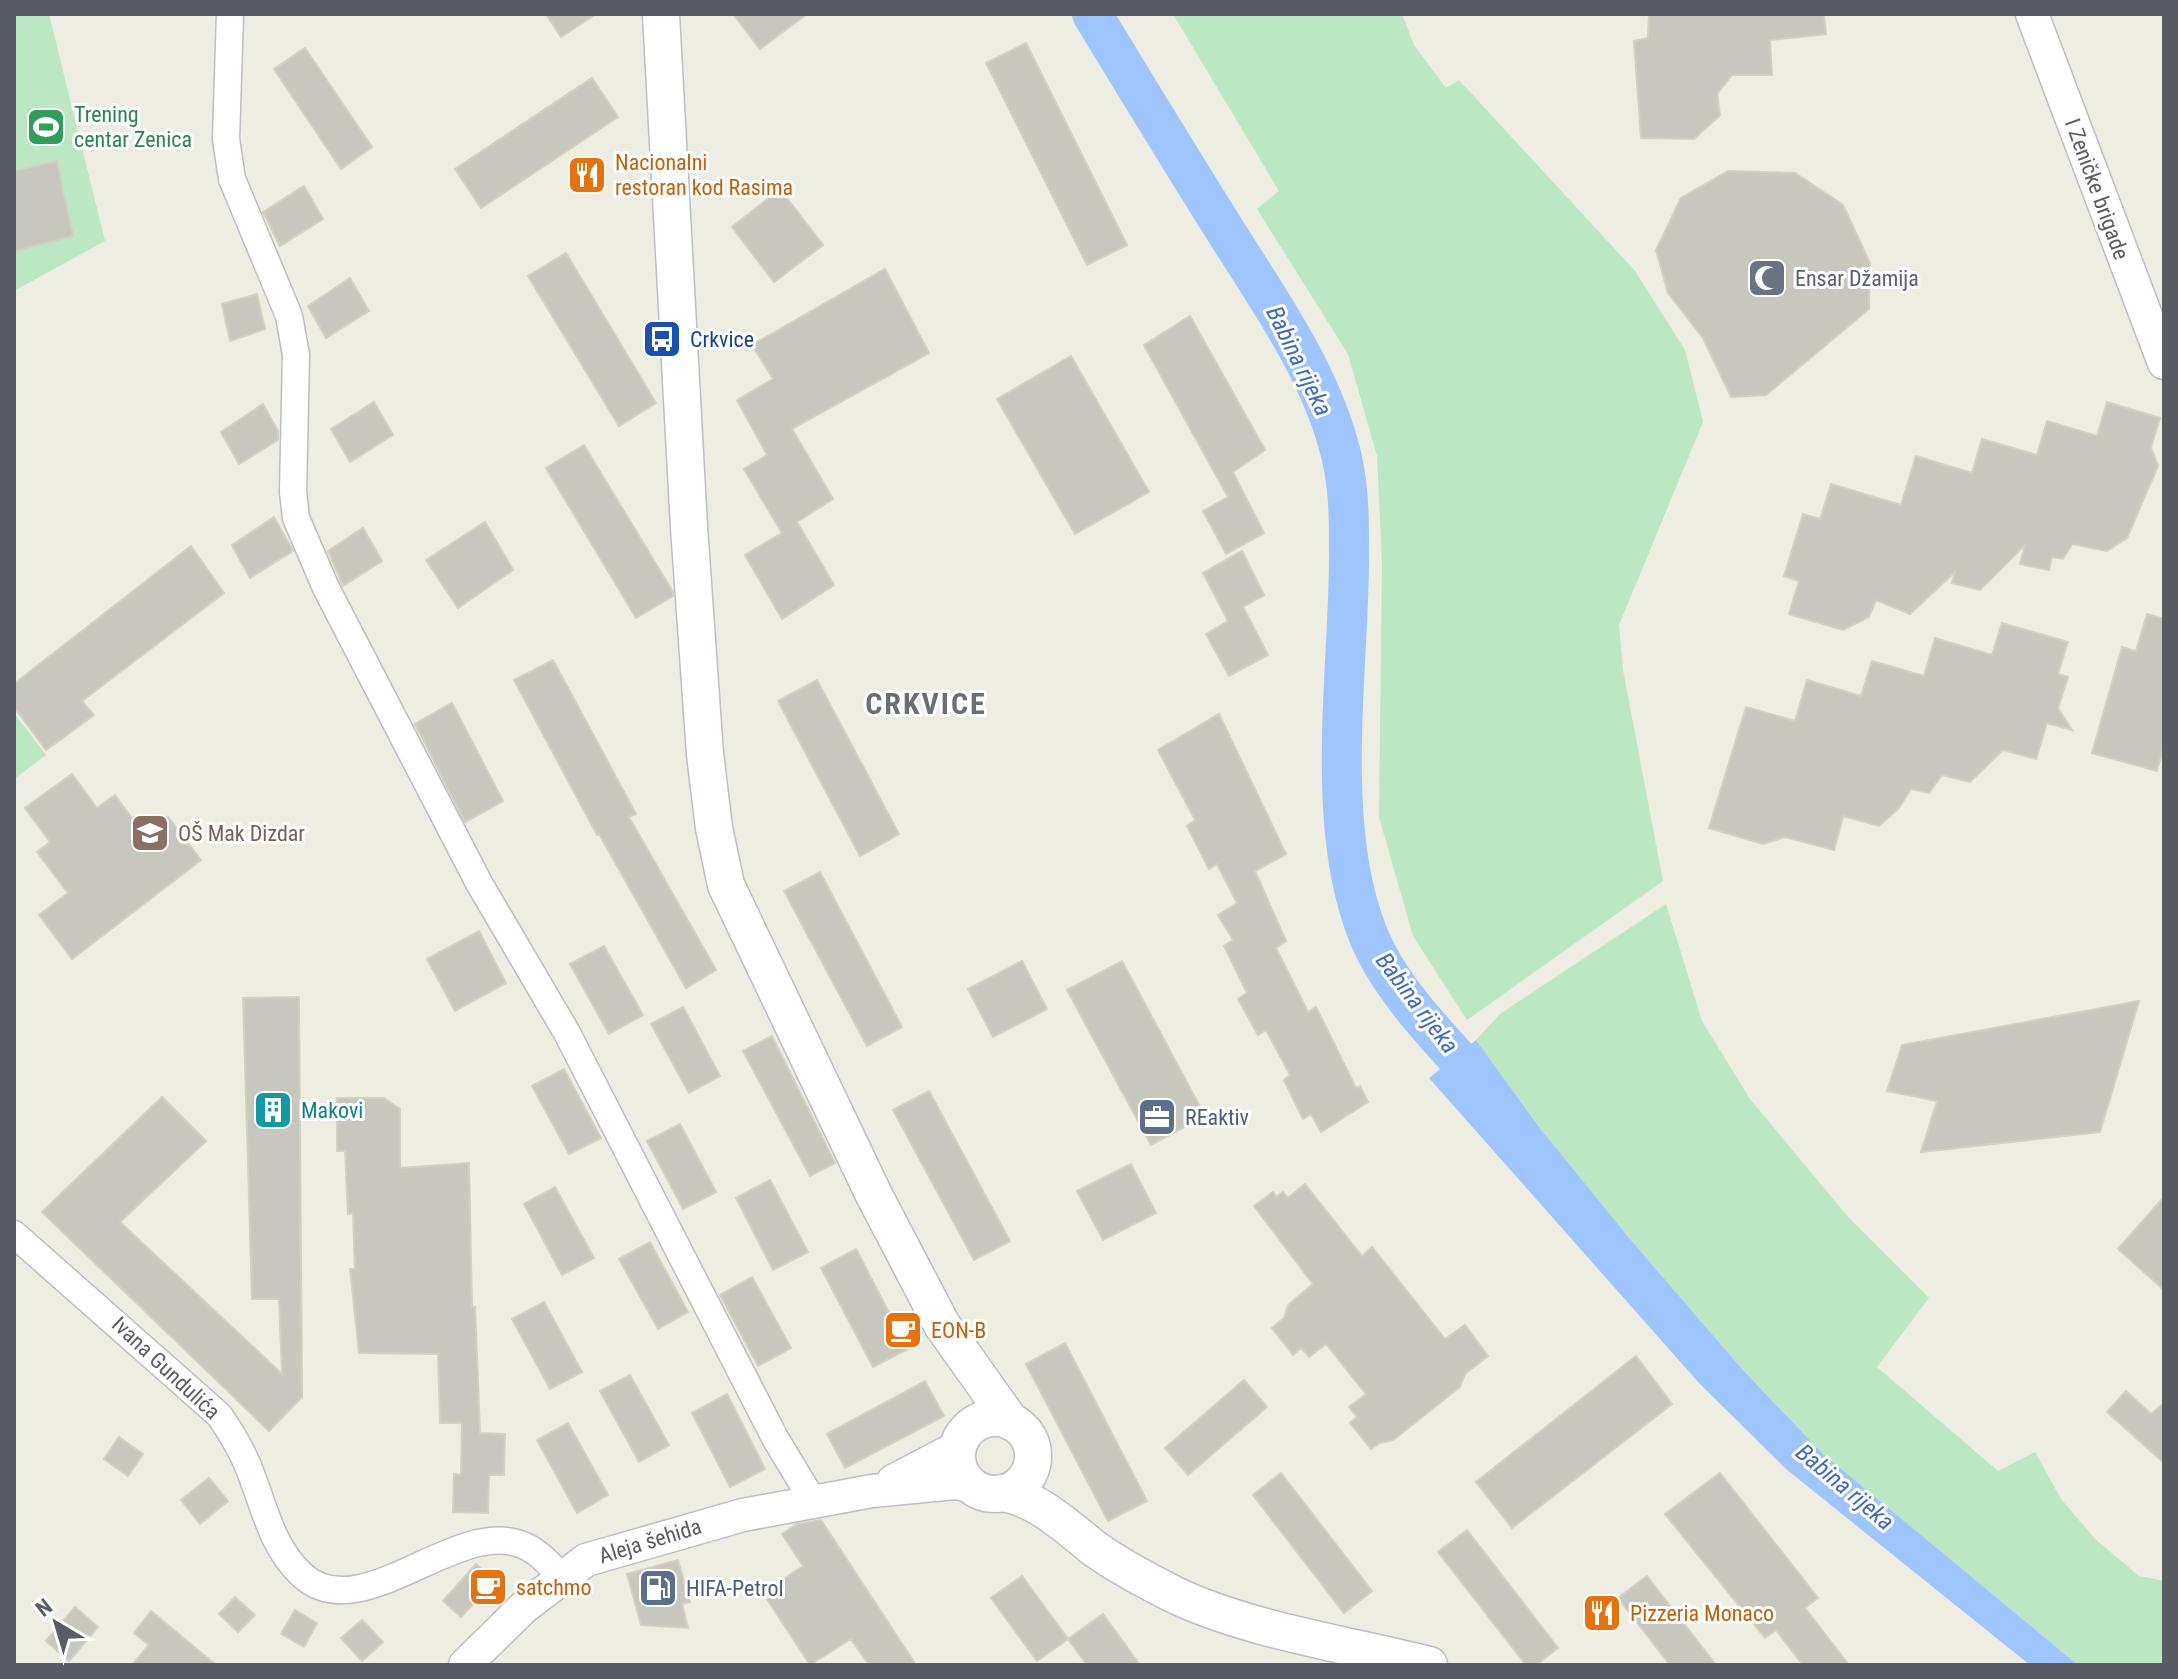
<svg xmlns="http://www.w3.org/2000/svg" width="2178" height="1679" viewBox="0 0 2178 1679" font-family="'Roboto Condensed',sans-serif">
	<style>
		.green { fill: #bbe7c3 }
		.water { fill: #9fc5ff }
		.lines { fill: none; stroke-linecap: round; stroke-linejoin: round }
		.river { stroke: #9fc5ff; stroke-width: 40 }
		.building { fill: #c8c7be; stroke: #d2d0bf; stroke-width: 2 }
		.minor-casing { stroke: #bcbdc4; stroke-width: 29 }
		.tertiary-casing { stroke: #bcbdc4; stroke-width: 35 }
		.secondary-casing { stroke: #bcbec6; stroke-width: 39 }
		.minor { stroke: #fff; stroke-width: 26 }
		.tertiary { stroke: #fff; stroke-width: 32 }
		.secondary { stroke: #fff; stroke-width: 36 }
		.labels { text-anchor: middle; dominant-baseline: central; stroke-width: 6; stroke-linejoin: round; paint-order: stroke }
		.leisure-label { font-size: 22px; fill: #27864d; stroke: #fff; text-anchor: start }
		.food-label { font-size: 22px; fill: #c56008; stroke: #fff; text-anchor: start }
		.street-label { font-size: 22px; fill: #5a5c63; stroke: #fff }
		.worship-label { font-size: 22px; fill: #5b616d; stroke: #fff; text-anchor: start }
		.transit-label { font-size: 22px; fill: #164399; stroke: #fff; text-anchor: start }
		.education-label { font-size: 22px; fill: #785e54; stroke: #fff; text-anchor: start }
		.culture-label { font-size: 22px; fill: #0d838f; stroke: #fff; text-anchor: start }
		.service-label { font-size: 22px; fill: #4e5e75; stroke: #fff; text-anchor: start }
		.water-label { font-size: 24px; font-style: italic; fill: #3b68c9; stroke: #fff }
		.district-label { font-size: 30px; font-weight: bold; letter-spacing: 2px; fill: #6a6e75; stroke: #fff }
	</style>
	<rect width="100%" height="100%" fill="#eeede1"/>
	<path class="green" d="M14,14H49L105,241L14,291Z
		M1173,14H1402L1414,45L1446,88L1459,80L1635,271L1685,350L1703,422L1619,625L1623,670L1663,881L1467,1020L1413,936L1379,817L1382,564L1377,456L1348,354L1257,209L1279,191Z
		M14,713L46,755L14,779Z
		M1666,904L1702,1021L1750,1099L1848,1217L1929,1298L1877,1367L1998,1471L2035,1452L2061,1499L2095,1539L2139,1576L2164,1581V1665H2078L1822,1453L1742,1369L1630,1239L1539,1127L1476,1040L1500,1014Z"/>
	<path class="water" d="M1476,1040L1539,1127L1630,1239L1742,1369L1822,1453L2078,1665H2030L1786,1469L1699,1383L1429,1078Z"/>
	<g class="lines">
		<path class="river" d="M1092,14C1137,88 1182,162 1228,235C1269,300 1317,368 1338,443C1350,483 1349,521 1349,562C1348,682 1322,842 1375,950C1402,1004 1453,1051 1491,1096"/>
	</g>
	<path class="building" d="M546,14H596L561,37Z
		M733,14H807L760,49Z
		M1649,14H1824L1826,34L1770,40L1772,75H1732L1717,94L1720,115L1694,139L1641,138L1634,41L1648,38Z
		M1026,43L1127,245L1087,265L986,63Z
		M305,48L372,147L341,169L274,69Z
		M592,78L618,117L481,208L455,169Z
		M57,161L73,236L14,251V171Z
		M1728,171L1795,173L1843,205L1870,263L1869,309L1766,395L1731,397L1703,338L1668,293L1656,250L1681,198Z
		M304,186L323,219L280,246L263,212Z
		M780,189L823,245L774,282L732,227Z
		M566,253L656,403L619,426L528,276Z
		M885,269L929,353L792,429L833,499L797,522L834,585L782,619L745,555L782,533L744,469L767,455L737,400L773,379L752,345Z
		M350,278L369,311L326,338L308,306Z
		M257,294L265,329L230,341L222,304Z
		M1190,316L1265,450L1233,472L1264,533L1226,554L1203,511L1228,497L1144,345Z
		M1071,356L1149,492L1075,534L997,399Z
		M374,402L393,435L350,462L331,429Z
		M2107,402L2160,418L2151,447L2158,466L2127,538L2107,551L2072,544L2063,559L2052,557L2049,570L2020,564L2025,545L1980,590L1952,583L1955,572L1910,614L1876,600L1869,617L1843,630L1789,614L1799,581L1784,576L1803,514L1820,519L1831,484L1901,505L1916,456L1972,473L1982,439L2037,455L2047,421L2097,436Z
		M263,404L278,431V440L239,464L221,432Z
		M584,445L673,592V596L636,618L546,468Z
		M274,517L293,551L250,578L232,545Z
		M485,522L513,570L458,608L426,560Z
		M363,528L382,561L343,586L328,551Z
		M191,546L224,593L82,701L94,715L46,750L14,707V684Z
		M1242,551L1264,595L1243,607L1268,655L1229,676L1206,634L1228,621L1203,573Z
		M2147,614L2164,619V745L2157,771L2092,753L2122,647L2136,651Z
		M2002,623L2068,642L2058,674L2068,677L2058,708L2072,730L2047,723L2036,759L2003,750L1970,782L1942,775L1929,793L1911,789L1898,809L1879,826L1843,816L1834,850L1785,837L1763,844L1709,828L1746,707L1795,721L1807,680L1861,696L1872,661L1924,676L1935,638L1992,655Z
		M553,660L636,814L629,817L716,970L686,988L599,834L597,835L514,680Z
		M817,680L899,834L860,856L778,701Z
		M452,703L503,801L465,822L415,724Z
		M1219,714L1286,854L1255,871L1286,941L1276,948L1308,1012L1316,1007L1356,1088L1360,1086L1368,1102L1321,1132L1311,1114L1303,1119L1284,1080L1290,1075L1266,1030L1258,1035L1238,999L1247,993L1224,946L1233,940L1218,915L1237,903L1217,864L1209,869L1187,826L1195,820L1158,750Z
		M72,774L97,808L115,795L144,835L168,817L201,860L72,959L39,915L68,893L37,852L50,842L25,808Z
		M820,872L902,1027L867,1046L784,891Z
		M479,931L506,983L455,1011L427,959Z
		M604,946L643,1015L609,1034L570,964Z
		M1022,961L1047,1009L993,1037L968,989Z
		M1122,961L1205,1116L1151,1145L1067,990Z
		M299,997L302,1397L269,1431L42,1212L162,1097L206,1141L120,1222L282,1374L279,1299H252L243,998Z
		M2139,1001L2100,1132L1921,1152L1937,1101L1887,1091L1902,1045Z
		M683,1007L720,1076L689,1093L651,1024Z
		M772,1036L835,1163L810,1176L743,1051Z
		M564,1069L601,1138L569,1154L532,1086Z
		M929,1091L1010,1241L974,1260L893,1110Z
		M337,1098H384L400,1109V1168L469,1163L472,1307H475L480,1433L505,1434L504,1475H489L488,1513L453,1512L454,1474L461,1475L462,1423H440L438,1354L359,1353L350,1269H355L353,1213L348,1214L345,1151H337Z
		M680,1124L716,1192L683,1209L647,1141Z
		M1131,1164L1156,1213L1103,1240L1077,1191Z
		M770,1180L808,1252L773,1270L736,1198Z
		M1305,1184L1362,1256L1372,1247L1445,1339L1465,1325L1488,1356L1465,1374L1460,1387L1393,1440L1380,1443L1371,1449L1350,1423L1357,1417L1349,1407L1366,1394L1326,1344L1309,1357L1301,1348L1293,1355L1272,1328L1284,1318L1288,1305L1313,1284L1254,1206L1273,1192L1276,1197L1283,1192L1288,1198Z
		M555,1187L594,1258L562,1275L524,1204Z
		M2164,1197V1290L2118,1249Z
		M650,1242L688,1312L658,1329L619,1259Z
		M856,1249L908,1349L873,1367L821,1268Z
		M752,1277L791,1348L758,1366L720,1295Z
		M544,1302L582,1372L550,1389L512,1319Z
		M1065,1343L1147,1501L1108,1521L1026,1364Z
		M1636,1356L1672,1404L1512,1528L1476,1482Z
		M630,1375L669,1445L639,1462L600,1391Z
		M1244,1380L1267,1407L1188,1475L1165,1448Z
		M925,1381L944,1416L845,1468L827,1434Z
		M2126,1391L2151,1414L2164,1403V1463L2107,1412Z
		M727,1394L765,1469L730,1487L692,1413Z
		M568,1423L608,1495L577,1513L537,1440Z
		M119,1437L143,1454L128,1476L104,1459Z
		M1281,1473L1372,1591L1344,1613L1253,1495Z
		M1720,1473L1818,1598L1805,1608L1849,1665H1803L1776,1630L1765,1638L1665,1514Z
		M209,1478L228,1501L200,1524L181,1500Z
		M821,1520L916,1665H869L851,1639L810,1665L763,1593L803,1566L782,1534L797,1524Z
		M1467,1530L1558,1648L1536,1665H1526L1438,1552Z
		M678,1560L690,1602L682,1604L688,1628L641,1625L627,1574Z
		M476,1564L494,1581L461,1617L443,1601Z
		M1022,1576L1068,1639L1037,1661L991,1598Z
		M1647,1576L1716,1665H1670L1618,1598Z
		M235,1597L255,1615L238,1632L219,1614Z
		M75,1607L98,1627L69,1661L46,1641Z
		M295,1610L317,1623L304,1647L281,1634Z
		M151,1611L216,1665H132L149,1645L134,1633Z
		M1103,1614L1140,1665H1087L1068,1639Z
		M362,1620L383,1642L362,1661L341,1638Z"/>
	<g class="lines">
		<defs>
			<path id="minor" d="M230,14L226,139L232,179L289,316L296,355L293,492L296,518L326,588L479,883L567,1033L775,1438L813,1501
				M14,1234L219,1415C233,1435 245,1455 253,1479C266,1514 274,1549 302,1575C360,1629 454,1520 520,1544C538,1550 550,1565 562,1578"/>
			<path id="tertiary" d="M2032,14L2164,363
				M893,1481L958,1447
				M465,1665L523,1608L586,1560L743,1515L872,1491L955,1483L972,1486"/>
			<path id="secondary" d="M661,14L689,527L705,754L714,828L726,885L874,1195L942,1325L1011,1422
				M957 1456a38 38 0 1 1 76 0a38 38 0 1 1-76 0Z
				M1002,1493C1038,1498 1068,1528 1095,1549C1119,1566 1149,1582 1175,1595C1248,1630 1350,1645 1429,1665"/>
		</defs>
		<use href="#minor" class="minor-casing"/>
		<use href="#tertiary" class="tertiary-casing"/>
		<use href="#secondary" class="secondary-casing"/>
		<use href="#minor" class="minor"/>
		<use href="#tertiary" class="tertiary"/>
		<use href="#secondary" class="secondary"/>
	</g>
	<defs>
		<symbol id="stadium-square" viewBox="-11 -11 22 22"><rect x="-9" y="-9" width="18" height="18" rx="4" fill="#2e9e5b" stroke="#fff"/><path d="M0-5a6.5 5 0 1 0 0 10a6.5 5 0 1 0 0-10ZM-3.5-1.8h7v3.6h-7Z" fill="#fff"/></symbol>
		<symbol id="restaurant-square" viewBox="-11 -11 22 22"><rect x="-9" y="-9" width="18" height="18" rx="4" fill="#e8710a" stroke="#fff"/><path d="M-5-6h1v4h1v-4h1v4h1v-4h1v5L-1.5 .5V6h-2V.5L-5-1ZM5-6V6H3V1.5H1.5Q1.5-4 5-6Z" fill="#fff"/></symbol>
		<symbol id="mosque-square" viewBox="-11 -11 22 22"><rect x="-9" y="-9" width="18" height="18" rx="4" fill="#6b7280" stroke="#fff"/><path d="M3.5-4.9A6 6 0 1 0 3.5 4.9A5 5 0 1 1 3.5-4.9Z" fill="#fff"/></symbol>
		<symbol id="bus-square" viewBox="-11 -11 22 22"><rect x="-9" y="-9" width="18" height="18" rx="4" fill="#1a4fb4" stroke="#fff"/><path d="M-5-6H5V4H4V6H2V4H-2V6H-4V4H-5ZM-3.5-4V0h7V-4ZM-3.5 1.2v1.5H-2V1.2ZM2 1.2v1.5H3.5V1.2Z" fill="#fff"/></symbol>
		<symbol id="school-square" viewBox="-11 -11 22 22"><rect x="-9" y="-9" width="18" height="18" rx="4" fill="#8d6e63" stroke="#fff"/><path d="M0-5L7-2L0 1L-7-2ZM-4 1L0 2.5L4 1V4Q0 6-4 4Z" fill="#fff"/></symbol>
		<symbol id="building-square" viewBox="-11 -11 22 22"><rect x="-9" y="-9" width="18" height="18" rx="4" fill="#0f9aa8" stroke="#fff"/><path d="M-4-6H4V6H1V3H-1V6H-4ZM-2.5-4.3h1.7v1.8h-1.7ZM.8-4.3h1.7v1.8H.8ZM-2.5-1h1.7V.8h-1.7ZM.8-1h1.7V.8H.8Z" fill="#fff"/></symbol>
		<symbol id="office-square" viewBox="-11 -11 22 22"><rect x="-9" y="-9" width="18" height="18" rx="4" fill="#5c6f8a" stroke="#fff"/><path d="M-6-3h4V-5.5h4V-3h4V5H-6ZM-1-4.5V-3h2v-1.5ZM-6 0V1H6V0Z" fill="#fff"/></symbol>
		<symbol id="cafe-square" viewBox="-11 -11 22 22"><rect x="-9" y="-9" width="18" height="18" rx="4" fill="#e8710a" stroke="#fff"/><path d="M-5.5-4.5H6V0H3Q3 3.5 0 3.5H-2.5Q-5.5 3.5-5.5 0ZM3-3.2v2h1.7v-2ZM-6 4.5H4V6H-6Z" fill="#fff"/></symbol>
		<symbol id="fuel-square" viewBox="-11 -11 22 22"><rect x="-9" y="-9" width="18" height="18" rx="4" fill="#5c6f8a" stroke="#fff"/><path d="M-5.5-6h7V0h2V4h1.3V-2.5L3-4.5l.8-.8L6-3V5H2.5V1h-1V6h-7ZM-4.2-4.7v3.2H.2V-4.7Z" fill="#fff"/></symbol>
	</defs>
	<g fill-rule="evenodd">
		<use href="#stadium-square" x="24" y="105" width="44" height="44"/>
		<use href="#restaurant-square" x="565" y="153" width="44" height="44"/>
		<use href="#mosque-square" x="1745" y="256" width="44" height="44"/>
		<use href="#bus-square" x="640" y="317" width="44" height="44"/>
		<use href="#school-square" x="128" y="811" width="44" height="44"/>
		<use href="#building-square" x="251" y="1088" width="44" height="44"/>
		<use href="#office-square" x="1135" y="1095" width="44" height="44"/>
		<use href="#cafe-square" x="881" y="1308" width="44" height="44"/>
		<use href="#cafe-square" x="466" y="1565" width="44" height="44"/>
		<use href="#fuel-square" x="636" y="1566" width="44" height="44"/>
		<use href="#restaurant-square" x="1580" y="1591" width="44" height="44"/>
	</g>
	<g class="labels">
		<g class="leisure-label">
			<text x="74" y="114">Trening<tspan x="74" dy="25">centar Zenica</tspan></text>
		</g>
		<g class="food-label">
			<text x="615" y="162">Nacionalni<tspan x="615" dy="25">restoran kod Rasima</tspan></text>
			<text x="931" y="1330">EON-B</text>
			<text x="516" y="1587">satchmo</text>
			<text x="1630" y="1613">Pizzeria Monaco</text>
		</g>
		<g class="street-label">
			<text transform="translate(2097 189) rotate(70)">I Zeničke brigade</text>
			<text transform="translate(166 1368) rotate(43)">Ivana Gundulića</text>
			<text transform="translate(650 1541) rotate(-17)">Aleja šehida</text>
		</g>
		<g class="worship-label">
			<text x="1795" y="278">Ensar Džamija</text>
		</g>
		<g class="transit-label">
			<text x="690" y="339">Crkvice</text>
		</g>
		<g class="education-label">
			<text x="178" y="833">OŠ Mak Dizdar</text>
		</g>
		<g class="culture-label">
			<text x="301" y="1110">Makovi</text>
		</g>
		<g class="service-label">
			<text x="1185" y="1117">REaktiv</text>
			<text x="686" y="1588">HIFA-Petrol</text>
		</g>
		<g class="water-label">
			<text transform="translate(1299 361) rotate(64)">Babina rijeka</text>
			<text transform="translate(1417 1003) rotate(53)">Babina rijeka</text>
			<text transform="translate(1845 1487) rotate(40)">Babina rijeka</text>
		</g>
		<g class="district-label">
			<text x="926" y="703">CRKVICE</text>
		</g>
	</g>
	<rect width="2178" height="1679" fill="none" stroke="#5a5c63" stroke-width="32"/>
	<g transform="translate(56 1623) rotate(322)" stroke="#ffffff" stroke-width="6" paint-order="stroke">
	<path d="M0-6L14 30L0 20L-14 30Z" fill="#5a5c63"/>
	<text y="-12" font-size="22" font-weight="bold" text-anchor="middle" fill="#5a5c63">N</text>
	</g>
</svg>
